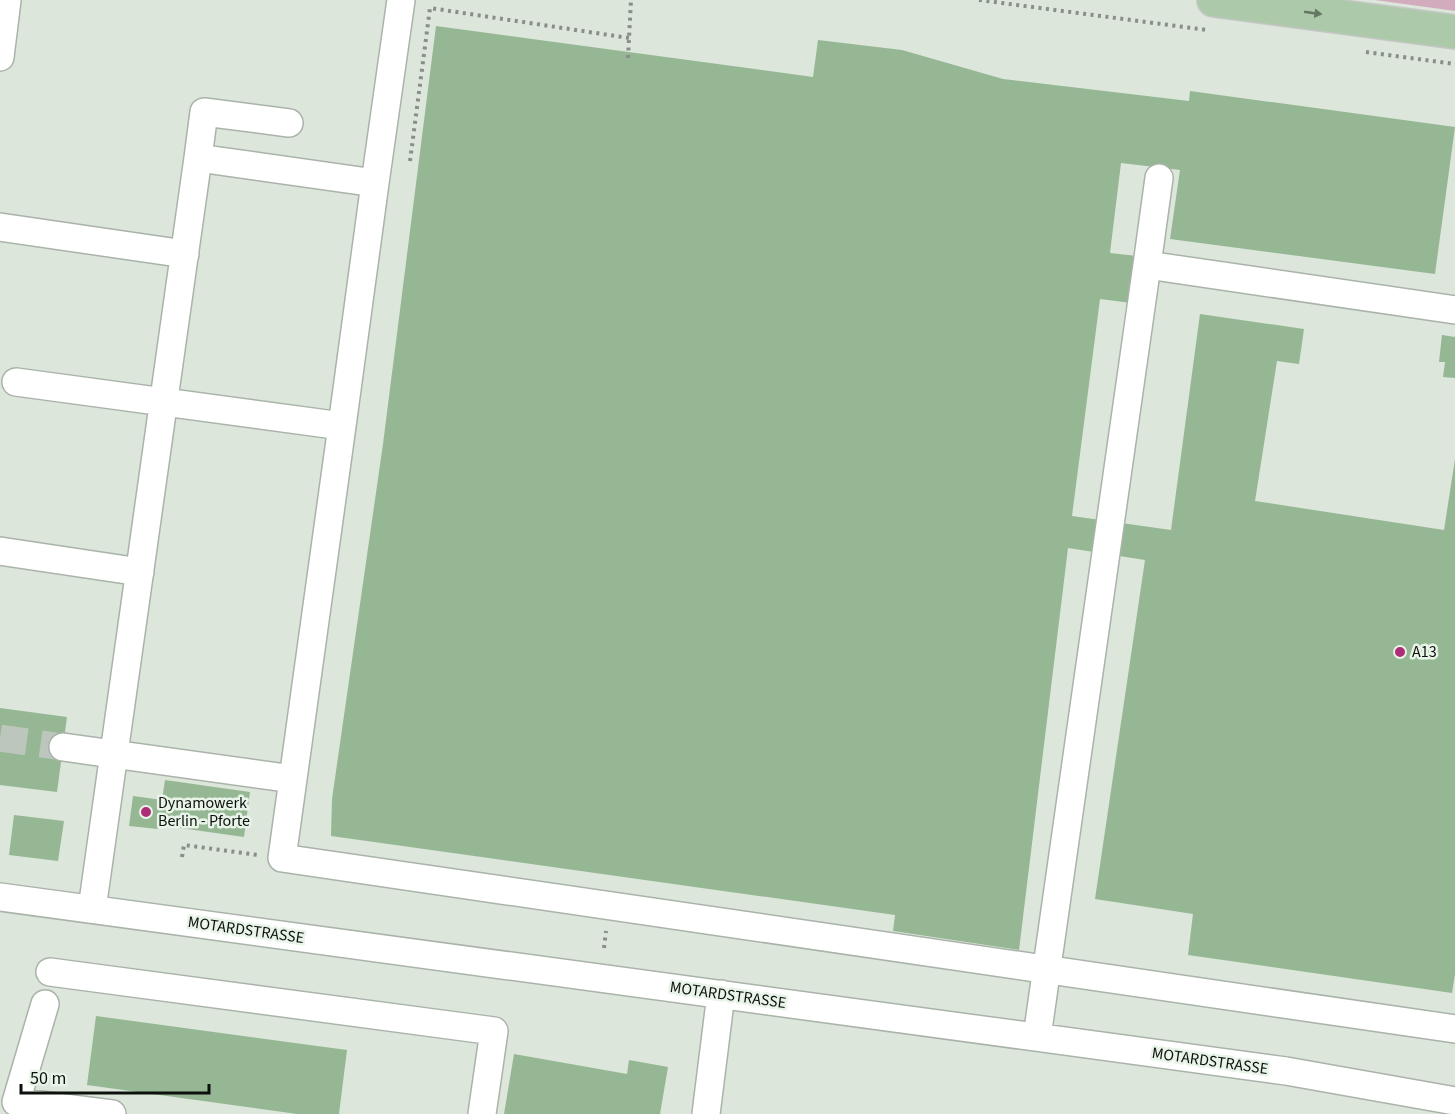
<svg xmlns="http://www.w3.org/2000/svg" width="1455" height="1114" viewBox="0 0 1455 1114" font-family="'Source Sans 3',sans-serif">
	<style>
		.green { fill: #d2acbd }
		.building { fill: #95b793 }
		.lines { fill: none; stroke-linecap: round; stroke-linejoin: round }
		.minor-tunnel { stroke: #bdc6bc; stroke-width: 27; stroke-dasharray: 27 14; stroke-linecap: butt }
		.minor-casing { stroke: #aab3a9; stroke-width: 30 }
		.major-casing { stroke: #c5c6c5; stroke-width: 36 }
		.path { stroke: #878f87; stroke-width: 4; stroke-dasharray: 3 4.5; stroke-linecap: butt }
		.minor { stroke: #fff; stroke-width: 27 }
		.major { stroke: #accaaa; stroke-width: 33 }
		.oneway { fill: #647763 }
		.poi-dot { fill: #ae2c78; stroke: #e9f4e9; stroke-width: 2 }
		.labels { text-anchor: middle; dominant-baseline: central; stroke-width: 5; stroke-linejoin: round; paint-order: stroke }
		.poi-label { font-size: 16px; fill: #0d110d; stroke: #e9f4e9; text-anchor: start }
		.street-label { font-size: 16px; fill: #0d110d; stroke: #e9f4e9 }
	</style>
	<rect width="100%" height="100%" fill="#dce6db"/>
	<path class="green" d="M1375,0H1455V11Z"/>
	<path class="building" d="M436,26L813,77L818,40L902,50L1003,79L1189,101L1190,91L1455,127L1435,274L1170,239L1180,170L1121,163L1110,253L1137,256L1131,303L1100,299L1072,516L1171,530L1200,314L1304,329L1299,364L1277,361L1255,501L1444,530L1455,459V974L1452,993L1188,955L1193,914L1095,899L1145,560L1068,548L1019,950L893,931L895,915L331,836L332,799L383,444Z
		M1442,335L1455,337V378L1443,377L1445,362H1439Z
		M0,708L67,717L57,792L0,785Z
		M165,780L250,792L244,837L159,825L158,829L129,826L133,796L162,800Z
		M14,815L64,821L58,861L9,855Z
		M96,1016L347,1050L339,1114H297L87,1085Z
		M514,1054L627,1074L629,1060L668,1067L660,1114H504Z"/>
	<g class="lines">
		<path class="minor-tunnel" d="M0,738L63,747"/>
		<defs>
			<path id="minor" d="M0,57L7,0
				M198,158L204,112L289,123
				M375,183L401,0
				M0,227L185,254
				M1147,265L1159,178
				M16,382L342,426L293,779L63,747
				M0,551L140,572
				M293,779L282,858L1455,1029
				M0,897L1286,1071L1455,1101
				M92,909L198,158L375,183L342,426
				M50,972L494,1031L482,1114
				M45,1004L16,1102L112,1114
				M1037,1037L1147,265L1455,310
				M706,1114L721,994"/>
			<path id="major" d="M1214,0L1455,32"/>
		</defs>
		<use href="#minor" class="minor-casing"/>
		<use href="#major" class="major-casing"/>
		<path class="path" d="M979,0L1207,30
			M1366,52L1455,64
			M628,58L631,0
			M410,161L430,8L629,38
			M182,857L184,845L258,855
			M604,948L606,931"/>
		<use href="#minor" class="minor"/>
		<use href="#major" class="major"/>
	</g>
	<defs><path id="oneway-solid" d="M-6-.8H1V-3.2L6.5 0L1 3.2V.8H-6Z" transform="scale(1.5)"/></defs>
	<use class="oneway" href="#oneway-solid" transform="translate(1313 13) rotate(8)"/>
	<g class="poi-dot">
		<circle cx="1400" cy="652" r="6"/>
		<circle cx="146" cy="812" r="6"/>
	</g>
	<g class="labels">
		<g class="poi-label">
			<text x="1412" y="652">A13</text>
			<text x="158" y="803">Dynamowerk<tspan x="158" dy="18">Berlin - Pforte</tspan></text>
		</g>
		<g class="street-label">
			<text transform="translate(246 930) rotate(8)">MOTARDSTRASSE</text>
			<text transform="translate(728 995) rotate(8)">MOTARDSTRASSE</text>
			<text transform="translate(1210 1061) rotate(8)">MOTARDSTRASSE</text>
		</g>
	</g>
	<path d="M21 1084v9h188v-9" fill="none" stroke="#0d110d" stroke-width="3"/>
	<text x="30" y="1084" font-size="18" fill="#0d110d" stroke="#e9f4e9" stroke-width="4.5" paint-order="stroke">50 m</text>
</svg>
